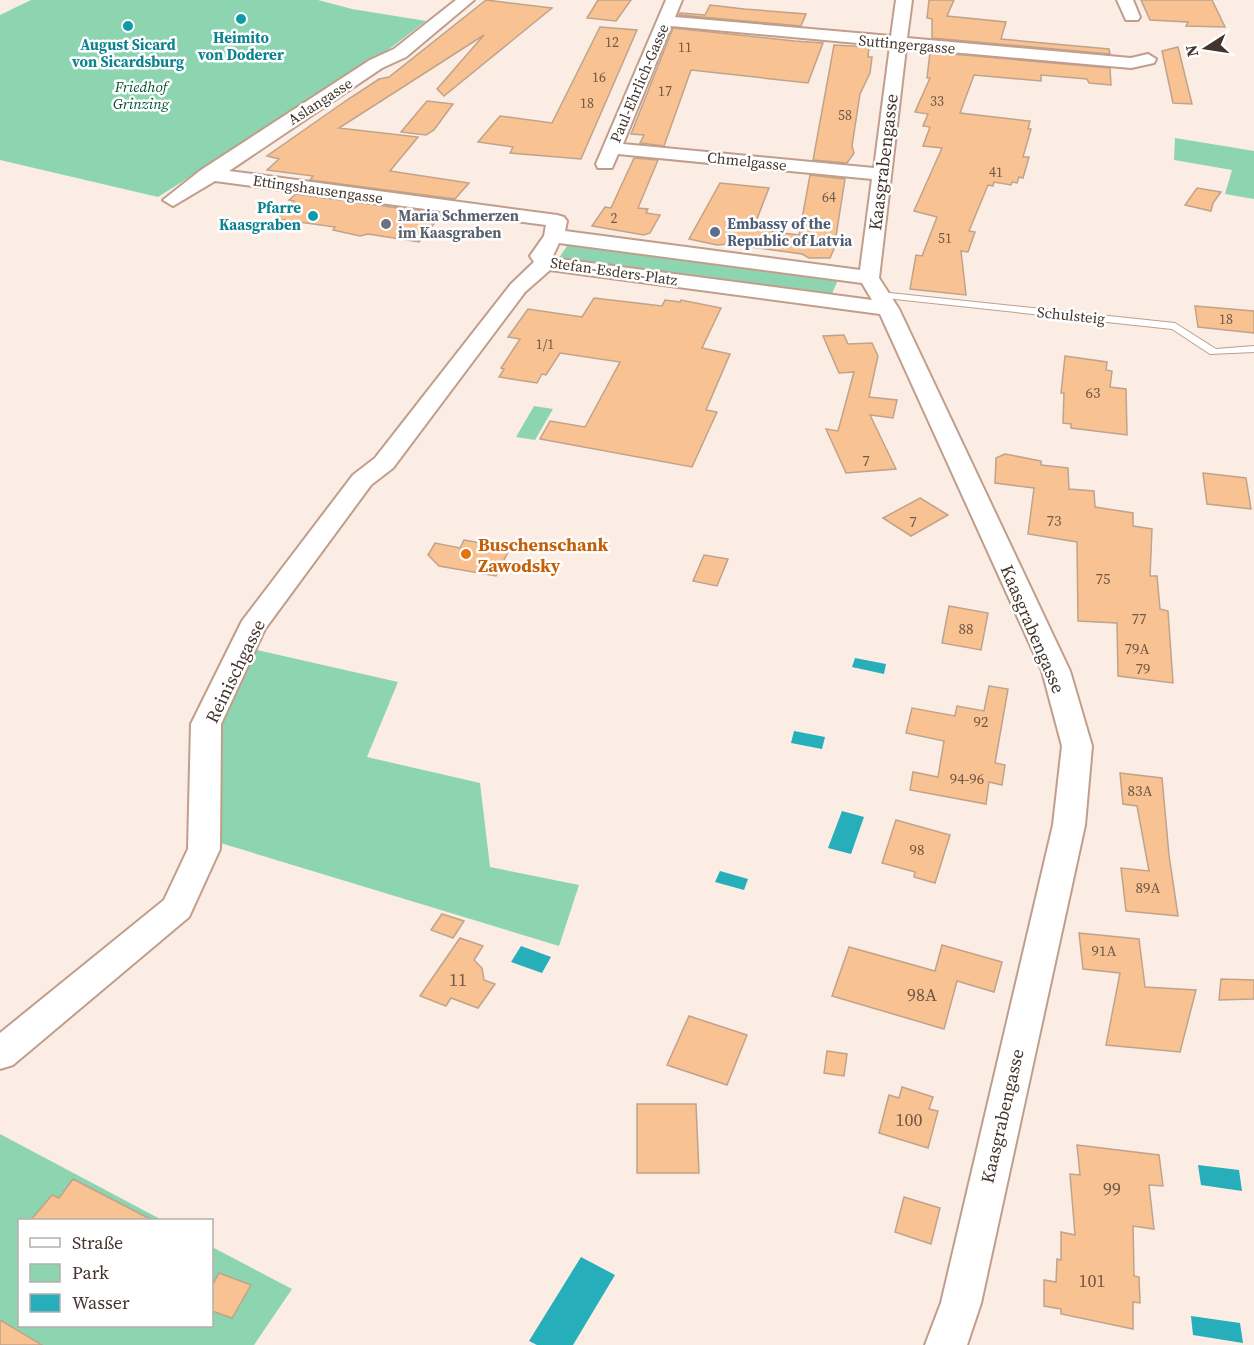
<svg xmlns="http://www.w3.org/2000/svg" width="1254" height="1345" viewBox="0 0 1254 1345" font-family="'Source Serif 4',serif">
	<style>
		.green { fill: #8dd5b1 }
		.water { fill: #26aeba }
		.building { fill: #f8c292; stroke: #c0a38a; stroke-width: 1.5 }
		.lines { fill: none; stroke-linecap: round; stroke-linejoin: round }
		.service-casing { stroke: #c19e8b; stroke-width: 2 }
		.minor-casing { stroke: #c19e8b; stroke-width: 4 }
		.service { fill: #fff; fill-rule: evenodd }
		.minor { fill: #fff; fill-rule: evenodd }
		.culture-dot { fill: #0f9aa8; stroke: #fff; stroke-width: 2 }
		.worship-dot { fill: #6b7280; stroke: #fff; stroke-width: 2 }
		.service-dot { fill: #5c6f8a; stroke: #fff; stroke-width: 2 }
		.food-dot { fill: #e8710a; stroke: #fff; stroke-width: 2 }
		.labels { text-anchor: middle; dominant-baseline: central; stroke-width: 5; stroke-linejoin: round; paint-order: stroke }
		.far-number-label { font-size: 14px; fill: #705846 }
		.far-culture-label { font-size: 15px; font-weight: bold; fill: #0d838f; stroke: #fff }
		.far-street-label { font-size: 15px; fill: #43352d; stroke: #fff }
		.far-park-label { font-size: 15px; font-style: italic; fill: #045337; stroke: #fff }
		.far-worship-label { font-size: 15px; font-weight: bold; fill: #5b616d; stroke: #fff; text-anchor: start }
		.far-service-label { font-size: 15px; font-weight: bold; fill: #4e5e75; stroke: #fff; text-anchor: start }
		.number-label { font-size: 15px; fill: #705846 }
		.street-label { font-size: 18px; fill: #43352d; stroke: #fff }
		.food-label { font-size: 18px; font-weight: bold; fill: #c56008; stroke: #fff; text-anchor: start }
		.near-number-label { font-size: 18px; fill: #705846 }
	</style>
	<rect width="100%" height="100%" fill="#fbece4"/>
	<path class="green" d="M31,0H318L352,9L426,21L380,56L158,197L0,160V15Z
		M1175,138L1254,151V199L1225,194L1232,170L1174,160Z
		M569,243L838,280L831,296L559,258Z
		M534,406L553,409L535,440L516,437Z
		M257,650L398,682L367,757L480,783L490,867L579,885L559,946L214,841L215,725Z
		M0,1134L162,1220H20V1326H212V1247L292,1289L254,1345H0Z"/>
	<path class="water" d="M855,658L886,664L884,674L852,667Z
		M794,731L825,737L822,749L791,743Z
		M842,811L864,817L851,854L828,848Z
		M720,871L748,879L744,890L715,882Z
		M521,946L551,957L542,973L511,962Z
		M1198,1165L1239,1170L1242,1191L1201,1185Z
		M581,1257L615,1275L573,1345H537L529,1341Z
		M1191,1316L1240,1323L1243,1343L1193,1335Z"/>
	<path class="building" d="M486,0L552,8L444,96L437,89L484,35L339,128L418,137L390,171L469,183L455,199L310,180L313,176L267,170L279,159L267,156L347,100L379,79L389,77Z
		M598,0H631L616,21L587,18Z
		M929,0H954L947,16L1006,22L1001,39L1109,49L1110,54L932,38V19L927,18Z
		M1141,0H1212L1225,27L1186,26L1188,22L1150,20Z
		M710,5L744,9L806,14L801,26L679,15L680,13L705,15Z
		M600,27L637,30L581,159L510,153L513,147L478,142L500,116L552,123Z
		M673,28L795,41L823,43L808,83L691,70L664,146L640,143L644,135L631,134Z
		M834,45L869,47L868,57H872L870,73L860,94L852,146L854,153L847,163L813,160Z
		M1178,47L1192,104L1173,103L1162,51Z
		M930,52L1110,68L1111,85L1089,83L1087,79L1041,75V81L974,75L960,113L1028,121H1030L1028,129H1031L1023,157H1029L1023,178L1019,177L1017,183L1012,182L1011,185L994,182L993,186L988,185L969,231L975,232L968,252L961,251L966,295L910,289L916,255L922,256L937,217L914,211L942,148L923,146L930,127L923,126L928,114L915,112L930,78H927Z
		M427,101L453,104L434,130L426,135L401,132Z
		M634,158L658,160L638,208L648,209L646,213L660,215L650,233L644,235L592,226L605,207L611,208Z
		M810,175L845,179L834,249L830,258H809L802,254L728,244L717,245L689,239L720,183L769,188L753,229L799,235Z
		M1197,188L1221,192L1213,203L1211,211L1185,205Z
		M296,194L442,214L419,242L368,234L360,236L333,230L335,227L277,219L294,201L289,200Z
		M594,298L662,306L665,300L680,302L681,300L721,308L702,348L730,354L706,410L717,412L692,467L540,439L550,421L585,427L620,362L560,353L546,375L542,374L537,383L499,377L504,369L501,368L520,339L508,337L528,309L582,317Z
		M1195,306L1254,311V333L1198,327Z
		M844,335L848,344L872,343L878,356L869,397L897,400L893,418L870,415L896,469L846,473L826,429L838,431L854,372L839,373L823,336Z
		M1065,356L1107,362L1106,370L1112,371L1110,387L1126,389L1127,435L1071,428V424L1063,423L1064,393H1061Z
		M1005,454L1041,461V465L1068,468L1069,489L1094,491L1095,507L1133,513V526L1152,529L1150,576H1157L1160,609L1168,611L1173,683L1118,676L1117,623L1078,621L1077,542L1028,534L1034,488L995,483L996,458Z
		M1203,473L1246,478L1251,509L1207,504Z
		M920,498L948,515L911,536L883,518Z
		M464,540L510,548L496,576L439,566L428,555L435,543L460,548Z
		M704,555L728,559L717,586L693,581Z
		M949,606L988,613L981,650L942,643Z
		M989,686L1008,689L995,763L1005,765L1002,785L989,782L986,804L910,790L913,772L938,777L944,741L906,733L912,708L955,716L957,706L984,711Z
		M1120,773L1162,778L1169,855L1178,916L1126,911L1121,868L1149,871L1137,806L1123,804Z
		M896,820L950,835L935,883L914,877L915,872L882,863Z
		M442,914L464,921L453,938L431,930Z
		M1079,933L1139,939L1145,987L1196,990L1180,1052L1106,1045L1120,973L1083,969Z
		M460,938L483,946L474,960L482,968L484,980L495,984L478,1008L451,998L446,1006L420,996Z
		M942,945L1002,962L994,992L957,981L944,1029L832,996L849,947L935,971Z
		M1221,979L1254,980V999L1219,1000Z
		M689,1016L747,1035L727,1085L667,1065Z
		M827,1051L847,1054L844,1076L824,1073Z
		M902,1087L933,1097L929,1109L938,1111L928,1148L879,1133L889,1095L899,1098Z
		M637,1104H696L699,1173H637Z
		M1077,1145L1159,1155L1163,1186L1149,1185L1154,1229L1133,1226L1134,1276L1139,1277L1140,1303L1133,1302V1329L1061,1314V1309L1044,1306V1280L1056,1282L1057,1259L1061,1260V1232L1075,1235L1070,1174L1080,1175Z
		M73,1179L154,1221H30L52,1195L59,1198Z
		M904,1197L940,1208L931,1244L895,1232Z
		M219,1273L251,1285L232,1318L212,1311V1286Z
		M0,1320L42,1345H0Z"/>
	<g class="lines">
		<defs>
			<path id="service" d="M880,292L1175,323L1216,349L1254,346V352L1210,354L1172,329L876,297V293Z"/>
			<path id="minor" d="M456,0H474L406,57L382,68L229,171L557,215L564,217L567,221L565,231L860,270L872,179L618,154L612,168H598L596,164L666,0H682L675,17L891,36L896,0H912L907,38L1131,58L1148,54L1156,59L1154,63L1131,68L906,48L879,278L899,309L1070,671L1092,746L1085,825L981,1303L967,1345H925L941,1303L1053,825L1062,746L1042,671L880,314L550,270L525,292L393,468L371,485L265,629L221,724L220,849L189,917L13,1065L0,1069V1033L164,900L188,849L191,724L242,621L353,475L375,458L511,284L534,262L530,256L544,236L546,225L215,181L173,206L163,200L201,170L370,60L394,49ZM671,26L890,46L874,168L623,144ZM559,243L862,283L872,300L552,258Z
				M1117,0H1133L1140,17L1138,20H1126Z"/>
		</defs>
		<use href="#service" class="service-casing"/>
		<use href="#minor" class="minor-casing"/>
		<use href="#service" class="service"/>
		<use href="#minor" class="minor"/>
	</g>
	<g class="culture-dot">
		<circle cx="241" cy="19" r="6"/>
		<circle cx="128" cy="26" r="6"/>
		<circle cx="313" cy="216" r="6"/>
	</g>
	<circle class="worship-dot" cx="386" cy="224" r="6"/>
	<circle class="service-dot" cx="715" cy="232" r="6"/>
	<circle class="food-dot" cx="466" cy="554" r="6"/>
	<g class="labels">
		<g class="far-number-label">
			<text x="612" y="42">12</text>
			<text x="685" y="47">11</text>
			<text x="599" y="77">16</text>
			<text x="665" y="91">17</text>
			<text x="937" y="101">33</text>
			<text x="587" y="103">18</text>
			<text x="845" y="115">58</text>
			<text x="996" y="172">41</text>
			<text x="829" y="197">64</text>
			<text x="614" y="218">2</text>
			<text x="945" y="238">51</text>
			<text x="1226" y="319">18</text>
			<text x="545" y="344">1/1</text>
		</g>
		<g class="far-culture-label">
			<text x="241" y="37">Heimito<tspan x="241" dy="17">von Doderer</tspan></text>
			<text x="128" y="44">August Sicard<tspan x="128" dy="17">von Sicardsburg</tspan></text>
			<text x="301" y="207" text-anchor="end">Pfarre<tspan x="301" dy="17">Kaasgraben</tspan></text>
		</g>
		<g class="far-street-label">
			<text transform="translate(907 44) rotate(5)">Suttingergasse</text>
			<text transform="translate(639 83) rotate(-67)">Paul-Ehrlich-Gasse</text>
			<text transform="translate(320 101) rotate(-33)">Aslangasse</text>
			<text transform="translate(747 161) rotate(6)">Chmelgasse</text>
			<text transform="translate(318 189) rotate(8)">Ettingshausengasse</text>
			<text transform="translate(614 271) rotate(8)">Stefan-Esders-Platz</text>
			<text transform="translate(1071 315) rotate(6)">Schulsteig</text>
		</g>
		<g class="far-park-label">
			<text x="141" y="86">Friedhof<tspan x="141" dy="17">Grinzing</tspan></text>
		</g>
		<g class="far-worship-label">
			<text x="398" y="215">Maria Schmerzen<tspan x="398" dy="17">im Kaasgraben</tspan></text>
		</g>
		<g class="far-service-label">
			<text x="727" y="223">Embassy of the<tspan x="727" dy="17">Republic of Latvia</tspan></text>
		</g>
		<g class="number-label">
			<text x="1093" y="392">63</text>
			<text x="866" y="460">7</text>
			<text x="1054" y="520">73</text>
			<text x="913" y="521">7</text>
			<text x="1103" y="578">75</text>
			<text x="1139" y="618">77</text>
			<text x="966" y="628">88</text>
			<text x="1137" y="648">79A</text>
			<text x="1143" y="668">79</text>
			<text x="981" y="721">92</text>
			<text x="967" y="778">94-96</text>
			<text x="1140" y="790">83A</text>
			<text x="917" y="849">98</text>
			<text x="1148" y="887">89A</text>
			<text x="1104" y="950">91A</text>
		</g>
		<g class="street-label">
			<text transform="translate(883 162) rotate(-83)">Kaasgrabengasse</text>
			<text transform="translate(1033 629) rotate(67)">Kaasgrabengasse</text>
			<text transform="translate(235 671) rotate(-64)">Reinischgasse</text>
			<text transform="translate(1002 1116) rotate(-77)">Kaasgrabengasse</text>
		</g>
		<g class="food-label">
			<text x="478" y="544">Buschenschank<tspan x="478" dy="21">Zawodsky</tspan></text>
		</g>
		<g class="near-number-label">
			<text x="458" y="979">11</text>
			<text x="922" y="994">98A</text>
			<text x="909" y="1119">100</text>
			<text x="1112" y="1188">99</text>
			<text x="1092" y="1280">101</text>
		</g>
	</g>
	<rect x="18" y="1219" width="195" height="108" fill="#ffffff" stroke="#b4aeab" stroke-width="1.5"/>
	<rect x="30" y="1238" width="30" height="9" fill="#ffffff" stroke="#b4aeab" stroke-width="1.5"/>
	<text x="72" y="1249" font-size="18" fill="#43352d">Straße</text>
	<rect x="30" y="1264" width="30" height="18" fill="#8dd5b1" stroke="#b4aeab" stroke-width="1.5"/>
	<text x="72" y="1279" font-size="18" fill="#43352d">Park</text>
	<rect x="30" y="1294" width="30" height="18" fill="#26aeba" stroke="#b4aeab" stroke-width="1.5"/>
	<text x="72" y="1309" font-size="18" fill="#43352d">Wasser</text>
	<g transform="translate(1206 48) rotate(258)" stroke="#ffffff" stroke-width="4.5" paint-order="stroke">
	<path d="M0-4.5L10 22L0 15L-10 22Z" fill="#43352d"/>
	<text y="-9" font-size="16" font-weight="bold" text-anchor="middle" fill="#43352d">N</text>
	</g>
</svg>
